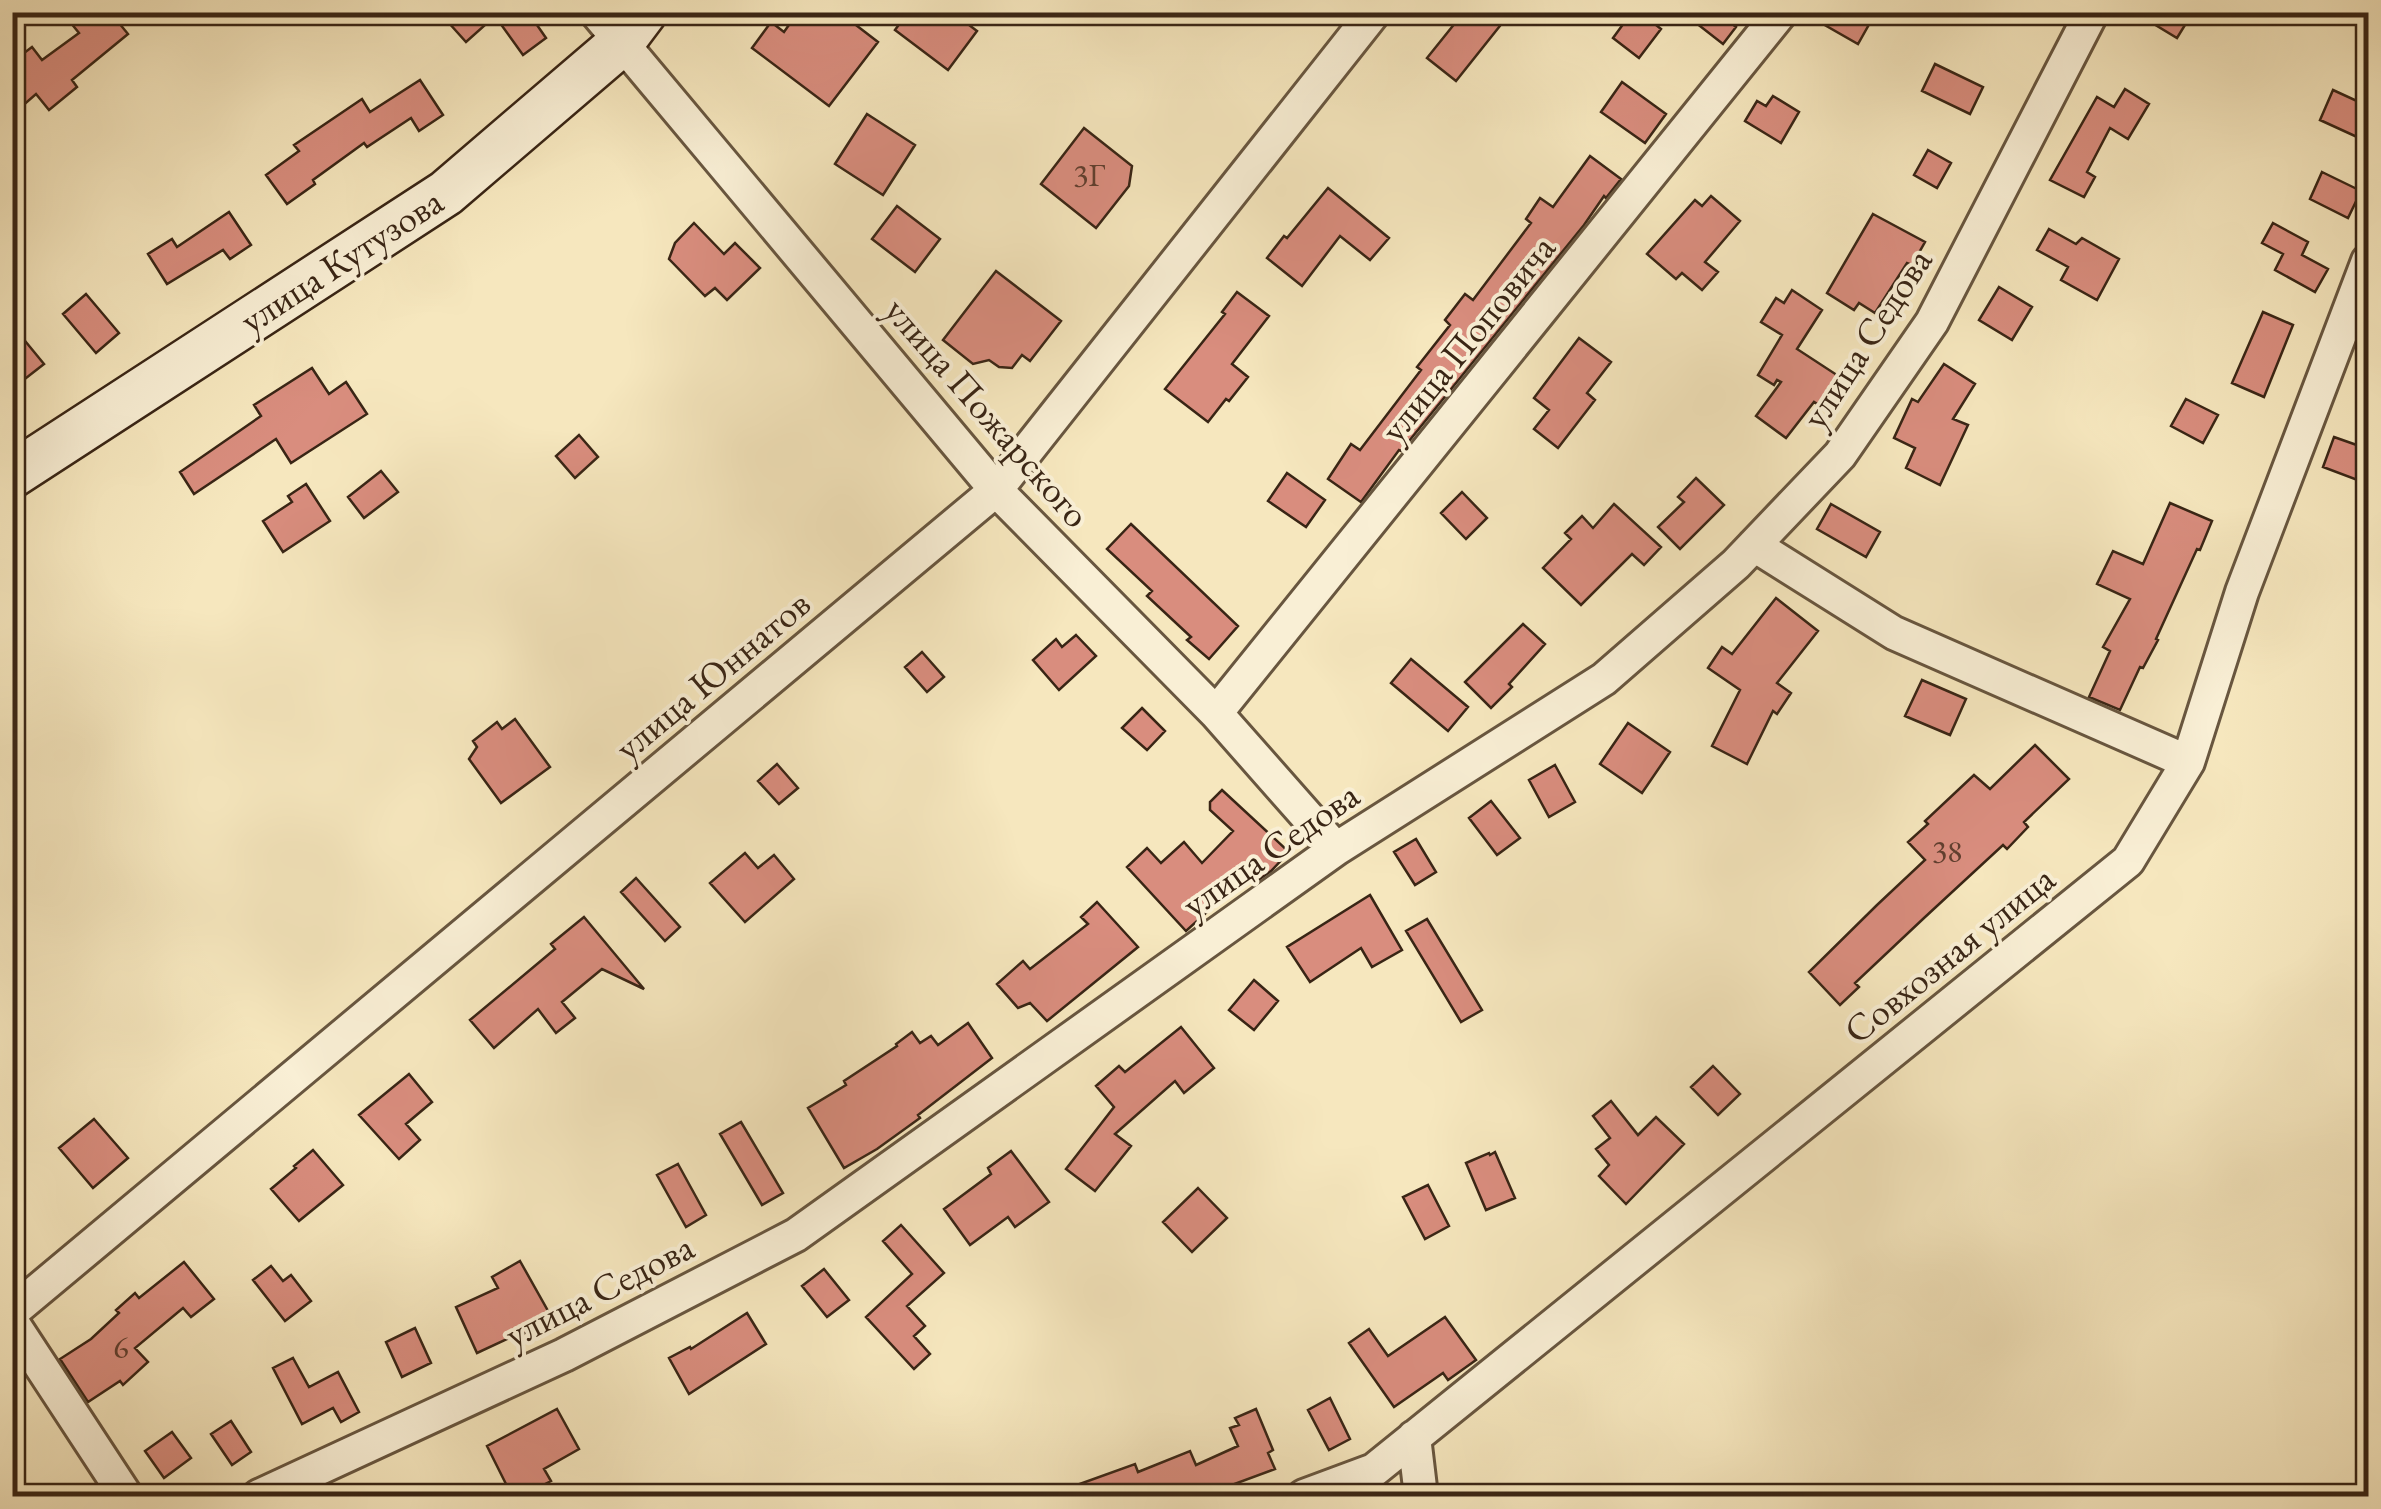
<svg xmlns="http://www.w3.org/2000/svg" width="2381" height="1509" viewBox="0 0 2381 1509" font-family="'EB Garamond',serif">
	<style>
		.building { fill: #d98d7e; stroke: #392515; stroke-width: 2.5 }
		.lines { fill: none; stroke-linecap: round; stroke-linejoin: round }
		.minor-casing { stroke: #68563f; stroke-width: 38 }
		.secondary-casing { stroke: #392515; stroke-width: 50 }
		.minor { stroke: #f9efd5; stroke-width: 32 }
		.secondary { stroke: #f9efd5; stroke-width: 45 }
		.labels { text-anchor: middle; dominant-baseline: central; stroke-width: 8; stroke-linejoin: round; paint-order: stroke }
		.number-label { font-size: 32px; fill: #613f2f }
		.street-label { font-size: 38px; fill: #392515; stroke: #f9efd5 }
	</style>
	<rect width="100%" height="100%" fill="#f6e7be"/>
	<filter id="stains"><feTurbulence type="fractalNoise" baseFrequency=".002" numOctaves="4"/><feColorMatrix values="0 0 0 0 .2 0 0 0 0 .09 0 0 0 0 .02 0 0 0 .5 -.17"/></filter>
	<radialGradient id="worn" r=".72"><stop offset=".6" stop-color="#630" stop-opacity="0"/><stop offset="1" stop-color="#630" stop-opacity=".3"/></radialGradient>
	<path class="building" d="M62,12H110L128,34L72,80L77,87L49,110L36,94L12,115V62L32,47L42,60L79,33Z
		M528,12L546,38L523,55L495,16L466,42L440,13Z
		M798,12H839L878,42L829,106L752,48L771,22L784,32Z
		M908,12H952L977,31L948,70L895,30Z
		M1464,12H1511L1456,81L1427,58Z
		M1632,12H1640L1661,29L1639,58L1613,38Z
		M1682,12H1718L1736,27L1723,44Z
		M1802,12H1876L1858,44Z
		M2134,12H2193L2177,38Z
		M1935,64L1983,87L1970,114L1922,91Z
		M420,80L443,115L419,131L411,118L367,147L364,143L313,180L315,184L287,204L266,175L299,151L294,145L362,99L370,112Z
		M1622,82L1666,114L1645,143L1601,112Z
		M2125,89L2149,104L2128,139L2110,128L2087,172L2095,177L2084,197L2050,180L2097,97L2114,107Z
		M2333,90L2368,106V142L2320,120Z
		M1773,96L1799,112L1781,143L1745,121L1757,101L1766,106Z
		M867,114L915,145L883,195L835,164Z
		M1084,128L1132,166L1129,186L1096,228L1041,184Z
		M1928,150L1951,163L1937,188L1914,175Z
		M1590,156L1621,179L1606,198L1604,196L1584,225L1401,451L1399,450L1361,502L1328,479L1351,444L1360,450L1421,370L1417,367L1450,325L1445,320L1465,294L1473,300L1531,223L1526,219L1540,198L1553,207Z
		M2322,172L2361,191L2348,218L2310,199Z
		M1328,188L1389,238L1370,260L1340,236L1302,286L1267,258L1284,236L1287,238Z
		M1711,196L1740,221L1705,262L1718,272L1702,290L1682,273L1676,279L1647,254L1695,200L1702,206Z
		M897,206L940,239L915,272L872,239Z
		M229,212L251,245L230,259L223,250L167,284L148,254L172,239L177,247Z
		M1873,214L1925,242L1912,265L1907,263L1875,313L1859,303L1854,310L1827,293Z
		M694,223L724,254L735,243L760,268L727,300L715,288L705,296L669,259L675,243Z
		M2273,223L2308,242L2302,255L2328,269L2315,292L2275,270L2283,254L2262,243Z
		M2049,229L2076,244L2082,238L2119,259L2097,300L2061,280L2068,267L2037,250Z
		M996,271L1061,321L1030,361L1022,355L1012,368L999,367L989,360L973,364L943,340Z
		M1999,287L2032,307L2012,340L1979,320Z
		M1792,290L1822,310L1797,349L1843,379L1824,408L1814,402L1786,438L1756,416L1781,382L1777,380L1774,385L1758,375L1782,335L1761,322L1776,298L1784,303Z
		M1237,292L1269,316L1232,364L1248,377L1229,401L1226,399L1208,422L1165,389L1225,314L1222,312Z
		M86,294L119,333L96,353L63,314Z
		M2263,312L2293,325L2264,397L2232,383Z
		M12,325L44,364L12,389Z
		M1579,338L1611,362L1587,393L1595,400L1558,448L1534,429L1549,410L1534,398Z
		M1944,364L1975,384L1953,419L1968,425L1940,485L1906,468L1915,448L1894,438L1912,399L1918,402Z
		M312,368L329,394L346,382L367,414L291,463L276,439L194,494L180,472L261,416L254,405Z
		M2186,399L2218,415L2203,443L2171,426Z
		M579,435L598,457L575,478L556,456Z
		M2334,437L2368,449V484L2323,467Z
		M381,471L398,492L364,518L348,497Z
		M1287,473L1325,500L1306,527L1268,501Z
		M1696,478L1724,505L1680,549L1658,527L1684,502L1678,497Z
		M306,484L330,521L283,552L263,521L292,502L288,496Z
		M1462,492L1487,518L1466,539L1441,513Z
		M2170,503L2212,521L2200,550L2197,549L2156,639L2158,640L2143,668L2140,667L2120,710L2089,697L2110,651L2103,647L2130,599L2097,584L2113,551L2143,564Z
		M1614,504L1661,547L1644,565L1632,554L1581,605L1543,568L1571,539L1565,533L1582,516L1593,528Z
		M1831,504L1880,532L1866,557L1817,529Z
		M1131,524L1238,626L1209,659L1187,640L1191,637L1147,596L1152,591L1107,549Z
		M1776,598L1818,631L1777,683L1791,693L1777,714L1773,711L1747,764L1712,746L1740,690L1708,668L1722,647L1732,654Z
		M1523,624L1545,644L1509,684L1512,687L1491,708L1465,682Z
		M1076,635L1096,656L1059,690L1033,660L1056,639L1062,647Z
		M922,652L944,677L927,692L905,667Z
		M1411,659L1468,707L1448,731L1391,683Z
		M1922,680L1966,699L1950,735L1905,716Z
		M1142,708L1165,731L1147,750L1122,728Z
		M515,719L550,767L501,803L469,759L477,747L473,741L497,722L502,729Z
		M1628,723L1670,752L1642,793L1600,764Z
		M2035,745L2069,779L2024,822L2028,827L2007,849L2003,845L1924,918L1855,983L1859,987L1840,1005L1809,972L1877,905L1925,860L1908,842L1928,824L1925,821L1974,775L1990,789Z
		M777,764L798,788L779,804L758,781Z
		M1555,765L1575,802L1549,817L1529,780Z
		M1222,790L1289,852L1271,871L1257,881L1246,871L1203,908L1207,912L1186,931L1127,867L1147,848L1161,863L1184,842L1202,863L1233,831L1210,810V802Z
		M1491,801L1520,838L1497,855L1469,818Z
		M1416,839L1436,872L1415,885L1394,852Z
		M745,853L758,868L774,855L794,879L745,922L710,883Z
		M636,878L680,927L665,941L621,892Z
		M1370,895L1402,950L1372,967L1361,948L1310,982L1287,947Z
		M1097,902L1138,947L1047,1021L1030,1003L1018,1008L997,984L1023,961L1030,969L1088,924L1081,917Z
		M584,917L644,989L602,969L562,1002L575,1018L556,1033L538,1009L494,1048L470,1020L555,949L551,944Z
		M1427,919L1482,1010L1461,1022L1406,931Z
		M1254,980L1278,1001L1254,1030L1229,1010Z
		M968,1023L992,1058L918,1115L920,1118L877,1149L844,1168L808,1108L846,1085L844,1081L897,1046L896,1044L912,1032L920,1043L931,1036L938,1045Z
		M1181,1027L1214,1068L1184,1093L1175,1081L1115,1134L1131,1146L1095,1191L1066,1169L1114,1107L1096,1086L1119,1066L1125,1072Z
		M1713,1066L1740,1094L1718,1115L1691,1087Z
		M409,1074L432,1102L406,1124L420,1140L399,1159L359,1115Z
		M1611,1101L1638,1135L1656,1117L1684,1144L1626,1204L1599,1176L1609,1165L1596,1149L1610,1138L1593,1116Z
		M94,1119L128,1158L93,1188L59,1148Z
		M741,1122L783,1193L762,1205L720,1134Z
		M313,1150L343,1185L299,1221L271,1189L296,1168L294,1166Z
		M1011,1151L1049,1202L1015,1227L1008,1217L970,1245L944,1209L991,1174L988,1168Z
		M1495,1152L1515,1198L1486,1210L1466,1163L1489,1153L1490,1155Z
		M678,1164L706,1215L686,1227L657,1175Z
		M1428,1185L1449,1226L1425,1239L1403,1197Z
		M1198,1188L1227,1218L1192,1252L1163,1222Z
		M901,1225L944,1273L907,1306L925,1326L914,1336L930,1354L914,1369L866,1317L912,1274L883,1241Z
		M520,1261L552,1318L523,1334L522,1332L477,1353L456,1307L498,1288L492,1277Z
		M184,1262L214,1299L191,1317L183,1308L135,1348L148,1362L123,1385L120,1381L88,1402L60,1359L91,1339L119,1313L116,1310L135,1293L139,1298Z
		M271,1266L283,1281L291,1275L311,1301L285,1321L253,1280Z
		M824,1269L849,1300L827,1317L802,1286Z
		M747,1313L766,1344L689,1394L669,1358L690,1347L691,1349Z
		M1445,1317L1476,1360L1448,1380L1443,1373L1394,1407L1349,1343L1369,1329L1388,1356Z
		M415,1328L431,1363L402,1377L386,1342Z
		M293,1358L309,1387L338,1372L359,1412L341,1422L333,1408L302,1424L273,1368Z
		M1330,1398L1350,1439L1329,1450L1308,1410Z
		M557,1409L579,1449L544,1469L551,1481L521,1496H512L487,1446Z
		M1256,1409L1273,1450L1268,1453L1275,1469L1202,1496H1052V1494L1135,1464L1138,1472L1190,1451L1196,1465L1238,1446L1230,1428L1239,1425L1235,1418Z
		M231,1421L251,1452L232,1465L211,1434Z
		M172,1432L191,1458L164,1478L145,1451Z"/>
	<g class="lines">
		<defs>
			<path id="minor" d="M596,12L996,490L1216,713L1336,849
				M1754,545L1894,633L2188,762
				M1216,713L1781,12
				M12,1312L996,490L1374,12
				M12,1322L126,1496
				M1414,1437L1421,1496
				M259,1496L564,1355L796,1235L1336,849L1604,679L1736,564L1840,455L1932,322L2092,12
				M1304,1496L1374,1470L2128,861L2188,762L2242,592L2368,261"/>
			<path id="secondary" d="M12,475L446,193L620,44L644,12"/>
		</defs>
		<use href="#minor" class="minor-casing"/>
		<use href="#secondary" class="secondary-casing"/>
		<use href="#minor" class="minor"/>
		<use href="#secondary" class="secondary"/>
	</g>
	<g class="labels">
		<g class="number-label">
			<text x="1089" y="175">3Г</text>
			<text x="1947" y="851">38</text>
			<text x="121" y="1347">6</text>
		</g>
		<g class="street-label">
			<text transform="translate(341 260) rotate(-33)">улица Кутузова</text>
			<text transform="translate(1467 338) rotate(-51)">улица Поповича</text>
			<text transform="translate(1866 338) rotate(-57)">улица Седова</text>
			<text transform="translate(988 412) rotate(49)">улица Пожарского</text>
			<text transform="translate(712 675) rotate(-40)">улица Юннатов</text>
			<text transform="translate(1270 849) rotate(-35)">улица Седова</text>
			<text transform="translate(1949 954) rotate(-39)">Совхозная улица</text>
			<text transform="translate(599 1290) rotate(-27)">улица Седова</text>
		</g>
	</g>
	<rect width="2381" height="1509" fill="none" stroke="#f6e7be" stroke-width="50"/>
	<rect x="15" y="15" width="2351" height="1479" fill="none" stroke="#392515" stroke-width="5"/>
	<rect x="25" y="25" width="2331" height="1459" fill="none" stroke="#392515" stroke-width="2.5"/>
	<rect width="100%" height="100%" filter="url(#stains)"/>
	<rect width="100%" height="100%" fill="url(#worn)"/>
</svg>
